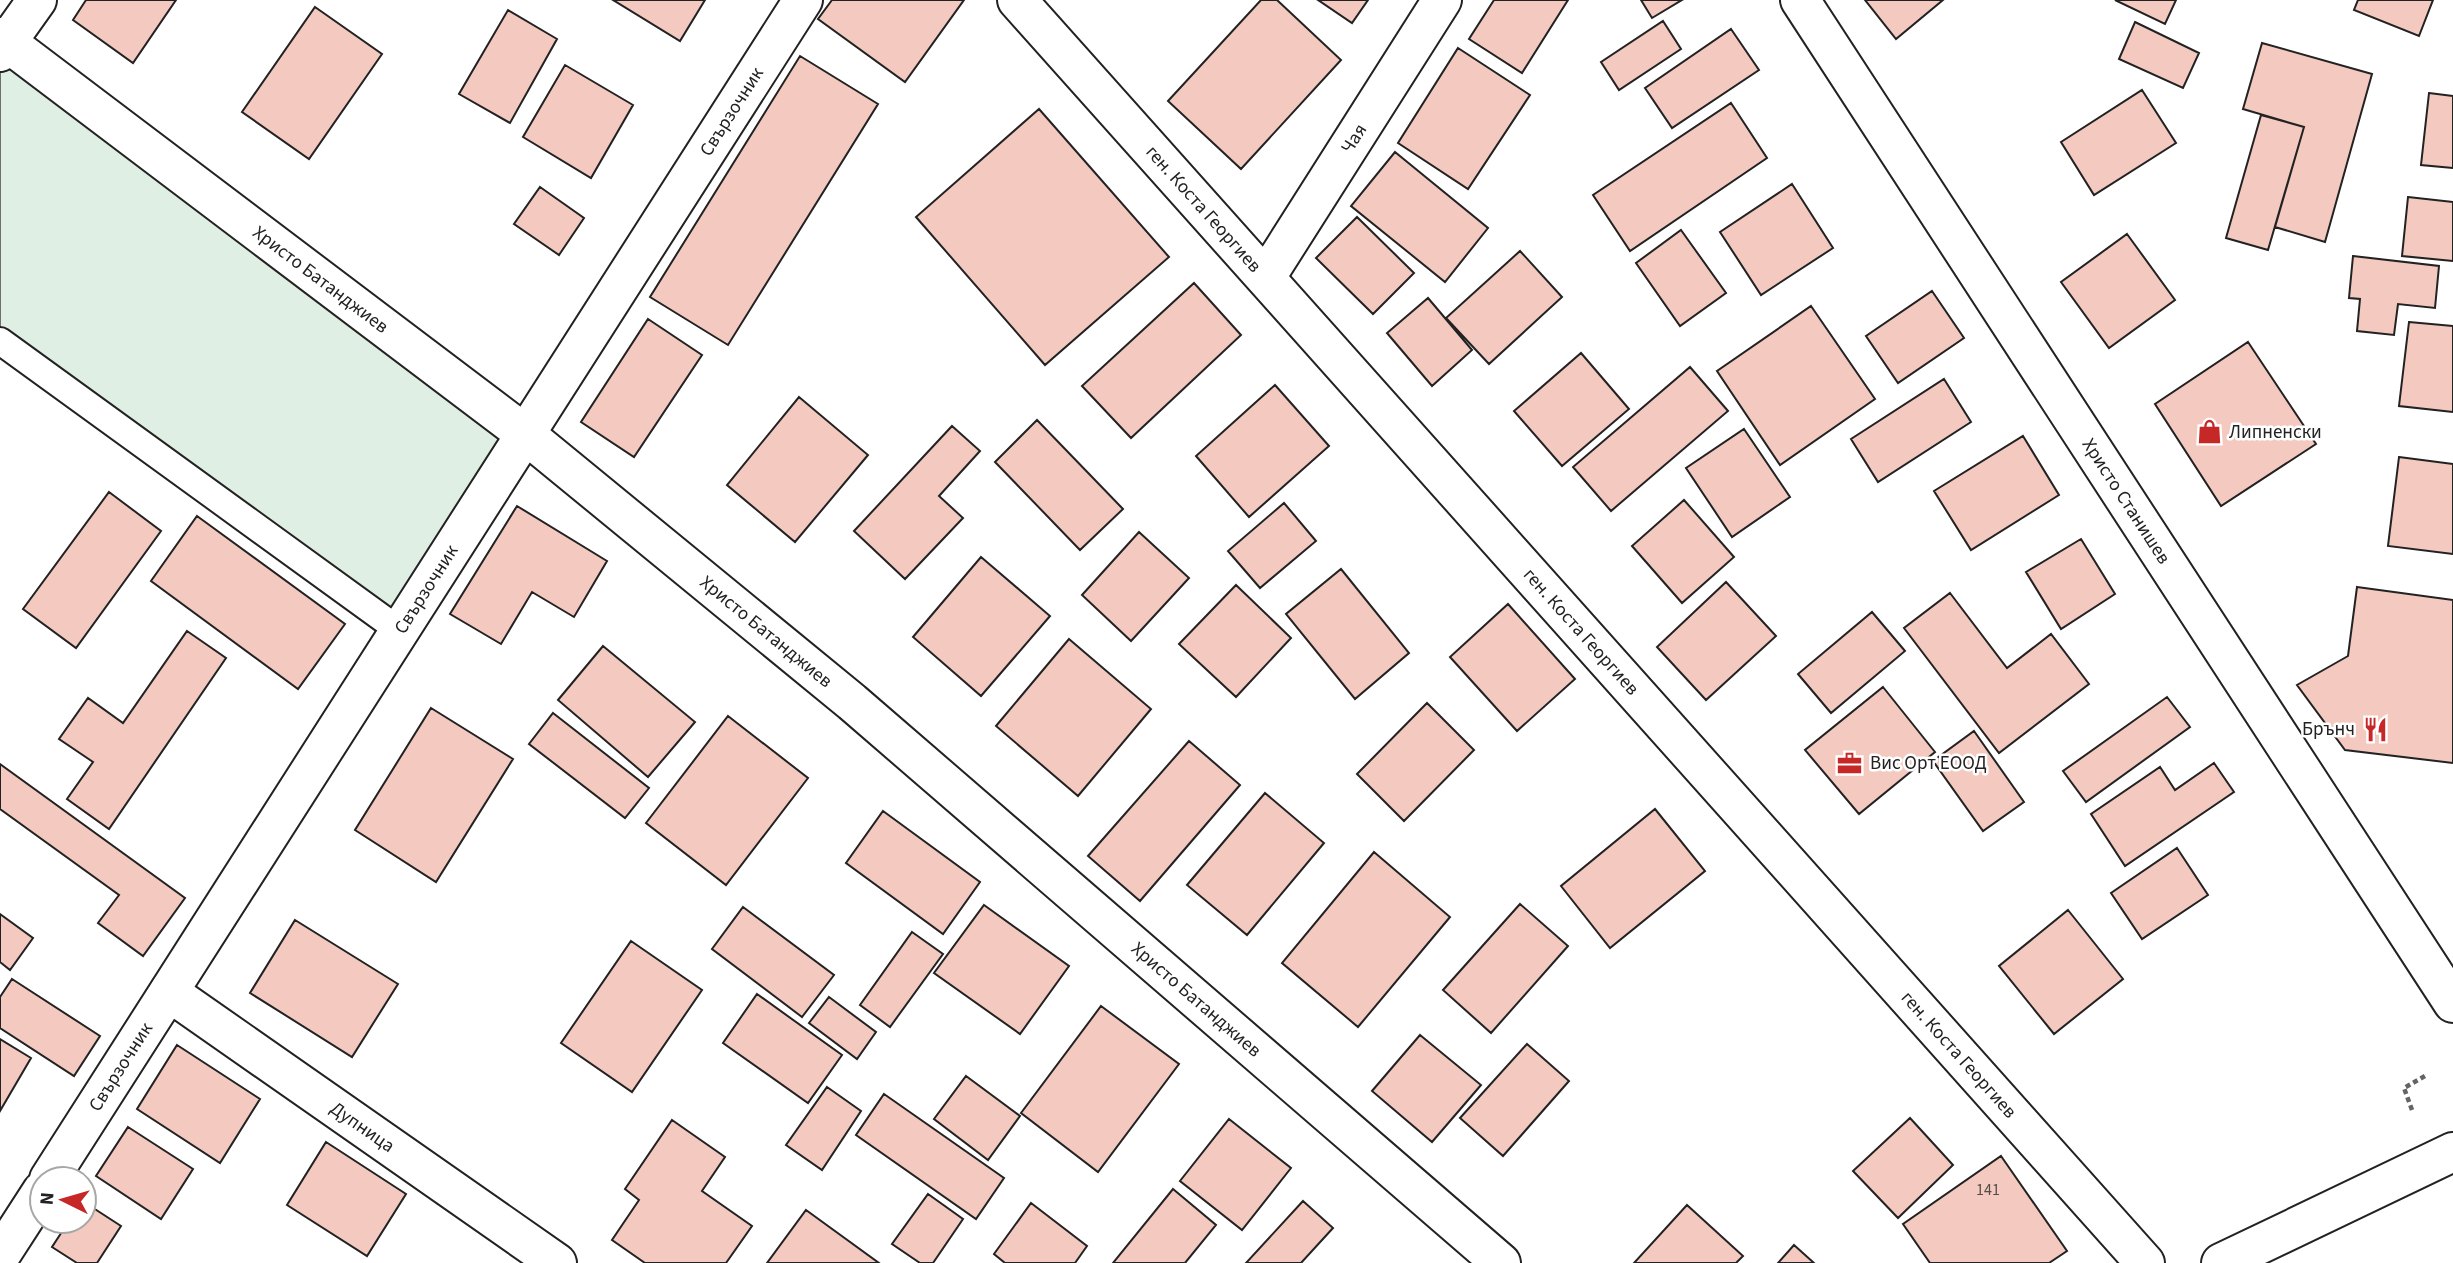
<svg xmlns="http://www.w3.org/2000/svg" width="2453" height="1263" viewBox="0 0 2453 1263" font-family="'Source Sans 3',sans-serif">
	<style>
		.green { fill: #e0efe3; stroke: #6f6f6f; stroke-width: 2 }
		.building { fill: #f3c9c0; stroke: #222; stroke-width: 2 }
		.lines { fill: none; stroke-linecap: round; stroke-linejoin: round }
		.lane-casing { stroke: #222; stroke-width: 30 }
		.street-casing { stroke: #222; stroke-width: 42 }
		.secondary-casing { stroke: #222; stroke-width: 42 }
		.path { stroke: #646464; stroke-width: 4.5; stroke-dasharray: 5 3.5; stroke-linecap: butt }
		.lane { stroke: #fff; stroke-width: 26 }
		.street { stroke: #fff; stroke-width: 38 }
		.secondary { stroke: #fff; stroke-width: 38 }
		.labels { text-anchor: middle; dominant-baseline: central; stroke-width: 5; stroke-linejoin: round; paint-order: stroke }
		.number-label { font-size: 16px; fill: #564c4a }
		.street-label { font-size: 19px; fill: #222; stroke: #fff }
		.poi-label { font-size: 19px; fill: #222; stroke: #fff; text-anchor: start }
	</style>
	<rect width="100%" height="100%" fill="#fff"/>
	<path class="green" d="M0,52L525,434L400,631L0,341Z"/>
	<path class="building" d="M86,0H176L133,63L73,20Z
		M613,0H705L680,41Z
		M832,0H964L905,82L818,19Z
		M1261,0H1277L1341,60L1241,169L1168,101Z
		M1318,0H1368L1352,23Z
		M1494,0H1568L1522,73L1469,39Z
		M1641,0H1682L1652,18Z
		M1865,0H1943L1896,39Z
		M2115,0H2176L2165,24Z
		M2358,0H2433L2419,36L2354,10Z
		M315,7L382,54L309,159L242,112Z
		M508,10L557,39L510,123L459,94Z
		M1663,21L1681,49L1619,90L1601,62Z
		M2135,22L2199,53L2183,88L2119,59Z
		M1731,29L1759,70L1672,128L1645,88Z
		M2262,43L2372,74L2325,242L2275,227L2304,127L2243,109Z
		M1458,48L1530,95L1468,189L1398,143Z
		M800,56L878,104L728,345L650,297Z
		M565,65L633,105L591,178L523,137Z
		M2142,90L2176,143L2094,195L2061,142Z
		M2429,93L2453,96V168L2421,165Z
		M1731,103L1767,158L1630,251L1593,195Z
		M1039,109L1169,257L1045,365L916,217Z
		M2261,115L2304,127L2268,250L2226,238Z
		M1395,152L1488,228L1445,282L1351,206Z
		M1792,184L1833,248L1761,295L1720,232Z
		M540,187L584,218L559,255L514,224Z
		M2408,197L2453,202V261L2402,256Z
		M1357,217L1414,273L1373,314L1316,258Z
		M1681,230L1726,293L1680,326L1636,263Z
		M2127,234L2175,300L2109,348L2061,282Z
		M1520,251L1562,297L1489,364L1446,318Z
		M2353,256L2439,266L2435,308L2398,304L2394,335L2357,331L2360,299L2349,298Z
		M1194,283L1241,335L1131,438L1082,386Z
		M1932,291L1964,338L1898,383L1866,336Z
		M1428,298L1472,350L1432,386L1387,333Z
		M1811,306L1875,399L1780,465L1717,371Z
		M648,319L702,355L634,457L581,422Z
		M2409,322L2453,326V412L2399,406Z
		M2248,342L2316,444L2221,506L2155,404Z
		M1581,353L1629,409L1562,466L1514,411Z
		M1690,367L1728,411L1611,511L1573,467Z
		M1944,379L1971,422L1878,482L1851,439Z
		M1275,385L1329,446L1249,517L1196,456Z
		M799,397L868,455L795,542L727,485Z
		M1037,420L1123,509L1080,550L995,462Z
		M952,426L980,451L939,496L963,518L905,579L854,531Z
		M1744,429L1790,497L1732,537L1686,468Z
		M2023,436L2059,495L1971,550L1934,491Z
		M2399,457L2453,464V554L2388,546Z
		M109,492L161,531L76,648L23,609Z
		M1684,500L1734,557L1682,603L1632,546Z
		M1284,503L1316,541L1260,588L1228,551Z
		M517,506L607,561L574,617L532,592L501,644L450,614Z
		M197,516L345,624L298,689L151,581Z
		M1139,532L1189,578L1131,641L1082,595Z
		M2081,539L2115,594L2061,629L2026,572Z
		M981,557L1050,616L981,696L913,637Z
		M1341,569L1409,653L1355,699L1286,614Z
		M1726,582L1776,636L1706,700L1657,647Z
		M1236,585L1291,638L1236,697L1179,644Z
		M2357,587L2453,600V763L2345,750L2297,685L2348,656Z
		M1950,593L2007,668L2051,634L2089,684L1999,753L1904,628Z
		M1508,604L1575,679L1517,731L1450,657Z
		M1872,612L1905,651L1831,713L1798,674Z
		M187,631L226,658L109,829L67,799L93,762L59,739L88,698L123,723Z
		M1069,639L1151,709L1078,796L996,726Z
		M603,646L695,722L648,777L558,700Z
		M1883,687L1935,752L1859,814L1805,750Z
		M2167,697L2190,727L2086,802L2063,771Z
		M1427,703L1474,750L1404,821L1357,774Z
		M431,708L513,759L436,882L355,830Z
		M553,713L649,788L625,818L529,744Z
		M728,716L808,778L726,885L646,823Z
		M1974,731L2024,802L1983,831L1933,761Z
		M1189,741L1240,785L1140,901L1088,856Z
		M2214,763L2234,792L2125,866L2091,814L2160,767L2175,790Z
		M0,764L185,898L143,956L98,923L119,895L0,809Z
		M1265,793L1324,843L1247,935L1187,885Z
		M1655,809L1705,871L1610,948L1561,886Z
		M883,811L980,882L943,934L846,863Z
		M2177,848L2208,895L2142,939L2111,893Z
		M1374,852L1450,917L1358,1027L1282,963Z
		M1520,904L1568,946L1491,1033L1443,990Z
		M984,905L1069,966L1020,1034L934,973Z
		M743,907L834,975L802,1017L712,949Z
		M2068,910L2123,979L2054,1034L1999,966Z
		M0,914L33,938L10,970L0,962Z
		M295,920L398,984L352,1057L250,993Z
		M912,932L943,954L890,1027L860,1005Z
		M631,941L702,990L632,1092L561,1043Z
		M12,979L100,1036L74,1076L0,1028V997Z
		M757,994L842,1055L808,1103L723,1043Z
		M829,997L876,1032L857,1059L809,1023Z
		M1101,1006L1179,1064L1098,1172L1021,1113Z
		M1420,1035L1481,1085L1432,1142L1372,1091Z
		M0,1039L31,1058L0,1111Z
		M1527,1044L1569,1081L1503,1156L1460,1118Z
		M177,1045L260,1099L220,1163L137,1109Z
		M966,1076L1020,1116L988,1160L934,1119Z
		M827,1087L861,1111L822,1170L786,1145Z
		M884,1094L1004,1178L976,1219L856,1135Z
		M1910,1118L1953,1165L1898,1218L1853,1171Z
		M1229,1119L1291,1168L1242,1230L1180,1181Z
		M672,1120L725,1157L702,1191L752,1226L726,1263H645L612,1240L639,1200L625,1189Z
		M128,1127L193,1169L161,1219L96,1176Z
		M326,1142L406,1194L367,1256L287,1205Z
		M2001,1156L2067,1251L2049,1263H1930L1903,1224Z
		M1173,1189L1216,1225L1185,1263H1113Z
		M928,1194L963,1219L933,1263H920L892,1244Z
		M1303,1201L1333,1228L1301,1263H1246Z
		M84,1202L121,1226L97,1263H77L52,1247L69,1221H84Z
		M1031,1203L1087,1246L1075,1263H1005L994,1254Z
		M1687,1205L1743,1256L1736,1263H1634Z
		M806,1210L879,1263H767Z
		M1794,1245L1814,1263H1778Z"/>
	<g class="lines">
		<defs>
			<path id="lane" d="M0,341L400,631"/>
			<g id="street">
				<path id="s1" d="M1017,0L2145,1263"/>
				<path id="s2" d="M0,37L525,434L852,702L1501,1263"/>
				<path d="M0,52L37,0"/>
				<path id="s3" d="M1266,277L1442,0"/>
				<path id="s4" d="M169,992L557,1263"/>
				<path id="s5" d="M49,1179L803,0"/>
				<path d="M0,1256L42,1191"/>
			</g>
			<g id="secondary">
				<path id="s6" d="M1800,0L2453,1003"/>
				<path d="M2221,1263L2453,1152"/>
			</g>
		</defs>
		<use href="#lane" class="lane-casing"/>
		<use href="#street" class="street-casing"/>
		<use href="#secondary" class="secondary-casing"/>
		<path class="path" d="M2412,1110L2404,1088L2425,1076"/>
		<use href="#lane" class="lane"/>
		<use href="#street" class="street"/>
		<use href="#secondary" class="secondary"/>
	</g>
	<defs>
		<symbol id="shop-bare" viewBox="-9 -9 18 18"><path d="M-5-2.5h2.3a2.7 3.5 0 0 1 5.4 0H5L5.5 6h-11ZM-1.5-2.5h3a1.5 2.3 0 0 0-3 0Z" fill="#c62828" stroke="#fff" stroke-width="2.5" paint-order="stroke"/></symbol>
		<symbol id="restaurant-bare" viewBox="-9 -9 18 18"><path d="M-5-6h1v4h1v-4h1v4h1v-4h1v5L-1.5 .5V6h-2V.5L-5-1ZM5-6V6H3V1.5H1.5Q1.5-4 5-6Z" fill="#c62828" stroke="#fff" stroke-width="2.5" paint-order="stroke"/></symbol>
		<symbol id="office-bare" viewBox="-9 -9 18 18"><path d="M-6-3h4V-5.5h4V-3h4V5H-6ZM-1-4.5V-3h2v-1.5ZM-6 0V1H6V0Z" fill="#c62828" stroke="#fff" stroke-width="2.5" paint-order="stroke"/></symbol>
	</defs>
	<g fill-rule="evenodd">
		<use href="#shop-bare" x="2192" y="414" width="35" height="35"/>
		<use href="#restaurant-bare" x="2358" y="712" width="35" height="35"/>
		<use href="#office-bare" x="1832" y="746" width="35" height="35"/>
	</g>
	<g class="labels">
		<g class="number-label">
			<text x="1988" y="1190">141</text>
		</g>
		<g class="street-label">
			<text stroke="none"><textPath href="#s5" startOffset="1267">Свързочник</textPath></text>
			<text stroke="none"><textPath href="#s3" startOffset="164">Чая</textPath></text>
			<text stroke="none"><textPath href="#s1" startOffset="280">ген. Коста Георгиев</textPath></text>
			<text stroke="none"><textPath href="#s2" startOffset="402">Христо Батанджиев</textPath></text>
			<text stroke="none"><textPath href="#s6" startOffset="598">Христо Станишев</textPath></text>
			<text stroke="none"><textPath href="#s5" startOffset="700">Свързочник</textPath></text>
			<text stroke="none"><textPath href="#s1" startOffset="847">ген. Коста Георгиев</textPath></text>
			<text stroke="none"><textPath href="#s2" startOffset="970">Христо Батанджиев</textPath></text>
			<text stroke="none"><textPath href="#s2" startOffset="1536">Христо Батанджиев</textPath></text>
			<text stroke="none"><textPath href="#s1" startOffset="1414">ген. Коста Георгиев</textPath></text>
			<text stroke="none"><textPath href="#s5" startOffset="133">Свързочник</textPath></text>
			<text stroke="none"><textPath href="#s4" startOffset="236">Дупница</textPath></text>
		</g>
		<g class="poi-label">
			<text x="2229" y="432">Липненски</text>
			<text x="2355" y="729" text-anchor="end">Брънч</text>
			<text x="1870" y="763">Вис Орт ЕООД</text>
		</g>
	</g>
	<g transform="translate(63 1200) rotate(275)"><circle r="33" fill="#ffffff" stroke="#a7a7a7" stroke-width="2"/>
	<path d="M0-5L12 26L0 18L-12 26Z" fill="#c62828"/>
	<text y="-10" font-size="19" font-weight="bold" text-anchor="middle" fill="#222222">N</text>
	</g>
</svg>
